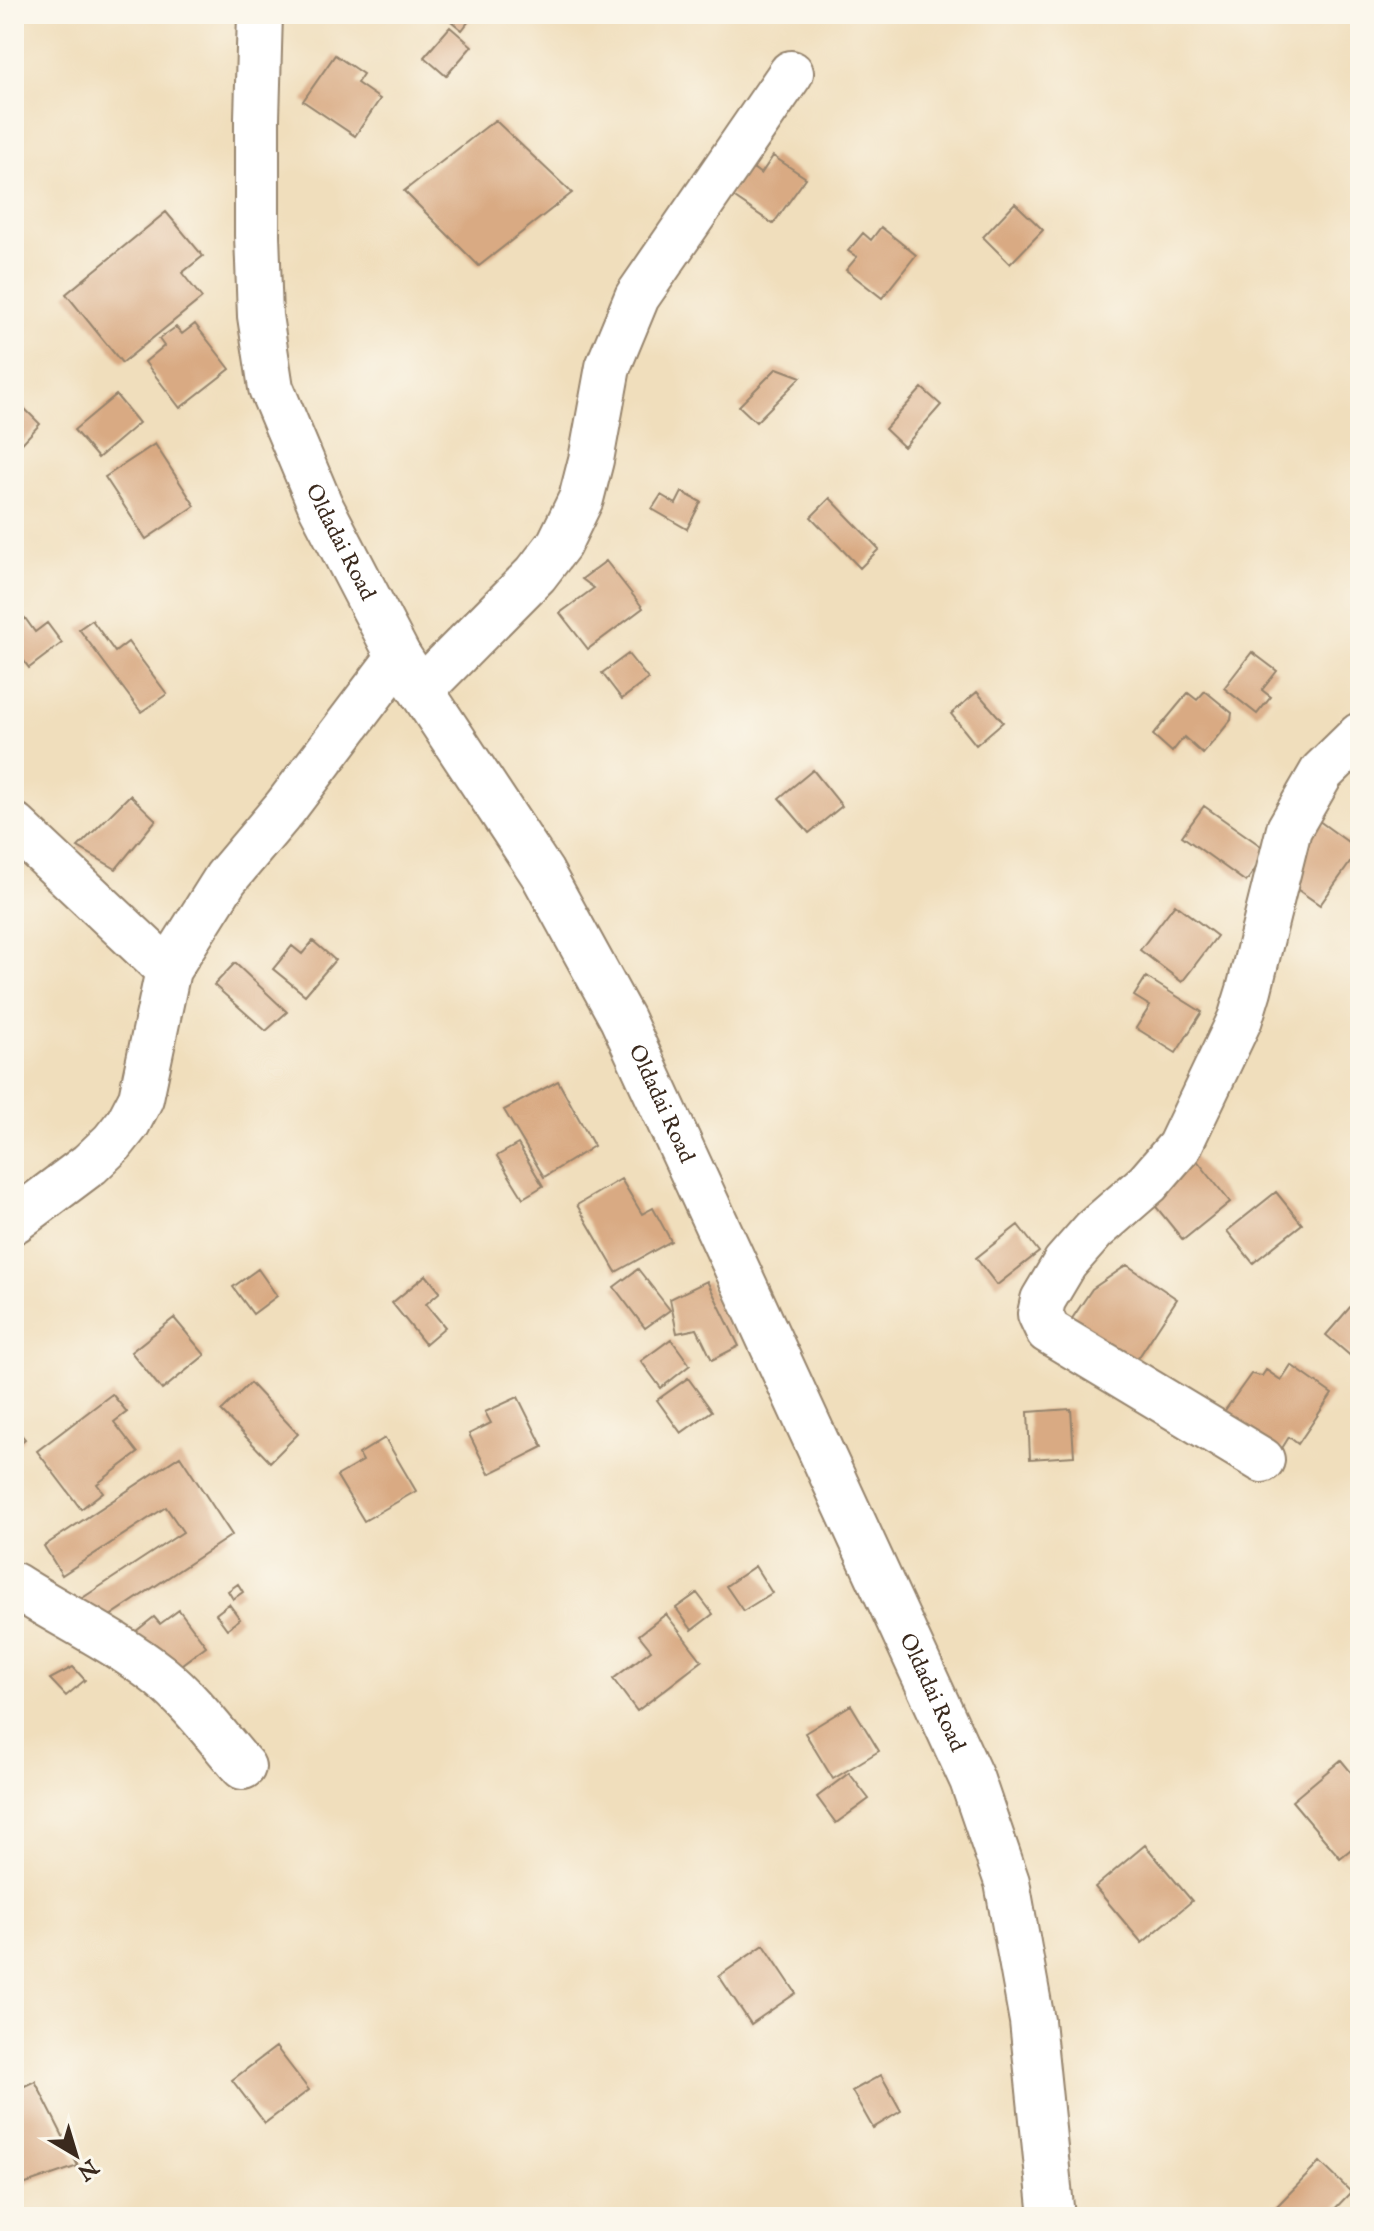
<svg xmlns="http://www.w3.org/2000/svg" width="1374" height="2231" viewBox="0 0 1374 2231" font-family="'IM FELL English',serif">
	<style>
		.building { fill: #d9aa83 }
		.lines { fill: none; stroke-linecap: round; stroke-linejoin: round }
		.minor-casing { stroke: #96846d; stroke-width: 48 }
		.minor { stroke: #fff; stroke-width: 44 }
		.labels { text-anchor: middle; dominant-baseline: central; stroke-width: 8; stroke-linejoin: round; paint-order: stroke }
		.street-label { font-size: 22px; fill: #3b2a1e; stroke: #fbf7ec }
	</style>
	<rect width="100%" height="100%" fill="#fbf7ec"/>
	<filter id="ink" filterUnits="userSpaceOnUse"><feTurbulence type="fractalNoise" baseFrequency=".0125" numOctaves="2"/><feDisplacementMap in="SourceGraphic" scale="16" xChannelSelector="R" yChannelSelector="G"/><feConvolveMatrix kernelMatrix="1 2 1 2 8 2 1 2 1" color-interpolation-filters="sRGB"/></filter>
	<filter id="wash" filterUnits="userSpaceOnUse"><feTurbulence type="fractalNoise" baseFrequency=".006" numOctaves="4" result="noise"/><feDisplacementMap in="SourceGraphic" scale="32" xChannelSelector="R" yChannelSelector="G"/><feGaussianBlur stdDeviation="1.8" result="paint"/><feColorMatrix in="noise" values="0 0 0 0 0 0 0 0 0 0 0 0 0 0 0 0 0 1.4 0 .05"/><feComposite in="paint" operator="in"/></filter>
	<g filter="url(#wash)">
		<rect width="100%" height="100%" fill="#f0debc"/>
		<g id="blocks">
			<path class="building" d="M456,14H468L472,17L462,30L451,21Z
				M450,27L472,46L446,76L424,57Z
				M335,55L363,74L357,83L380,99L355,136L303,101Z
				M495,120L572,193L479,266L404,191Z
				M773,156L806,178L773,224L729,194L749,165L761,174Z
				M1015,203L1043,230L1010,264L983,237Z
				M166,212L203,256L182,273L202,298L122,363L66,294Z
				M881,227L916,255L882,298L846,270L857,257L848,251L863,233L871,240Z
				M195,324L230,369L180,408L145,362L164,346L159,339L176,327L182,334Z
				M777,368L801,377L756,422L739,406Z
				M922,388L941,405L904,447L885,429Z
				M116,395L139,423L98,458L74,430Z
				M19,403L40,424L14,452V408Z
				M155,444L195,506L146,539L105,477Z
				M682,492L701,502L687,529L652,509L661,495L676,504Z
				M830,498L879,549L860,568L811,517Z
				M606,561L643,608L588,649L560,613L594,588L582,579Z
				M25,618L35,632L47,623L62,643L29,668L14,647V626Z
				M92,620L115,652L128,642L167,694L141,712L79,629Z
				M1252,652L1277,671L1262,690L1271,697L1257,714L1224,688Z
				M628,654L648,679L622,699L602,673Z
				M1205,691L1232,713L1231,720L1203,754L1184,737L1172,752L1153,735L1188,693L1197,700Z
				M977,692L1003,722L976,745L951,714Z
				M813,770L842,806L809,833L779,798Z
				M130,795L156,820L116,869L78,847Z
				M1204,806L1268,851L1246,882L1182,836Z
				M1315,818L1359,850L1320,905L1275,874Z
				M1175,904L1217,936L1182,982L1140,950Z
				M313,941L335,960L305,995L273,969L292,946L302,954Z
				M235,963L287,1012L266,1031L214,985Z
				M1146,977L1202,1012L1176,1053L1136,1028L1150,1006L1134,996Z
				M558,1081L594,1146L544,1177L504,1110Z
				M518,1144L543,1186L523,1198L497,1156Z
				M1192,1154L1230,1202L1183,1240L1144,1192Z
				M621,1179L642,1214L653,1208L671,1241L616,1272L577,1205Z
				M1276,1192L1302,1224L1253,1263L1227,1231Z
				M1018,1225L1039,1252L997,1285L976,1258Z
				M1127,1265L1177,1299L1133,1366L1069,1323L1092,1289Z
				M258,1269L277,1296L253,1314L233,1287Z
				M638,1269L670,1310L645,1328L614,1287Z
				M426,1275L440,1292L426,1304L445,1327L425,1344L392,1303Z
				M707,1281L739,1346L712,1360L697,1329L677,1333L670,1299Z
				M1352,1305L1360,1312V1350L1353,1358L1326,1335Z
				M174,1318L205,1355L162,1390L131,1352Z
				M671,1339L690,1365L661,1388L641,1361Z
				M1291,1365L1332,1394L1298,1444L1289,1437L1281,1450L1218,1420L1251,1374L1262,1376L1266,1370L1281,1380Z
				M688,1378L712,1411L681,1433L657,1400Z
				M250,1383L298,1434L270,1462L221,1411Z
				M112,1394L127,1412L114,1422L138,1453L97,1484L103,1492L81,1509L37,1451Z
				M518,1397L543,1447L489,1474L469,1434L491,1423L485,1412Z
				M1071,1409L1074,1456L1030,1459L1028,1412Z
				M14,1426L25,1439L14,1448Z
				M385,1438L416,1491L364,1521L337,1476L363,1461L359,1454Z
				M180,1456L232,1535L98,1624L81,1599L183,1532L166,1507L62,1575L44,1546Z
				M755,1566L772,1593L743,1611L726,1586Z
				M238,1584L243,1592L233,1599L228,1591Z
				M697,1593L713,1614L692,1630L676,1608Z
				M229,1604L240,1619L227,1629L216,1614Z
				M179,1610L206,1646L162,1679L130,1636L154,1617L160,1624Z
				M666,1614L702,1661L637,1711L613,1679L651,1650L639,1635Z
				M73,1667L85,1680L66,1696L50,1679Z
				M851,1705L879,1751L833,1779L805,1733Z
				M1341,1760L1360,1783V1842L1340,1858L1292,1801Z
				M849,1773L869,1799L836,1823L817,1797Z
				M1145,1845L1192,1901L1142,1943L1095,1887Z
				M764,1945L796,1993L751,2024L719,1976Z
				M276,2047L309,2090L265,2123L232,2080Z
				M881,2075L901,2111L873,2128L852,2091Z
				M35,2081L78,2166L14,2188V2091Z
				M1320,2162L1351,2192L1327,2217H1286L1276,2207Z
				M375,2210L406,2215V2217H374Z"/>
		</g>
	</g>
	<g filter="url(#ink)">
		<use href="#blocks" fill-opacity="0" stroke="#96846d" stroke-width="2"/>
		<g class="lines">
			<defs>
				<g id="minor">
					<path id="s1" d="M260,14L257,118V235L260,316L271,388L321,507L399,657L542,873L622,1019L972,1780L1007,1882L1032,2021L1052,2217"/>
					<path d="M421,690L536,574L559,544L581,499L591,460L608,367L637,297L791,73"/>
					<path d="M14,825L168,970"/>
					<path d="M14,1221L90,1164L113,1142L128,1123L141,1098L168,970L226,878L285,808L399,657"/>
					<path d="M1262,1460L1048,1331L1040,1314L1043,1300L1065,1263L1094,1230L1148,1183L1179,1147L1240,1019L1249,990L1289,829L1322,772L1360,735"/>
					<path d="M14,1585C62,1616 116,1641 160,1676C192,1702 216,1736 243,1767"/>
				</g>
			</defs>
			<use href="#minor" class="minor-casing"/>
			<use href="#minor" class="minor"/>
		</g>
	</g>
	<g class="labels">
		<g class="street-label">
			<text stroke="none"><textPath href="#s1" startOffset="544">Oldadai Road</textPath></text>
			<text stroke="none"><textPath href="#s1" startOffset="1192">Oldadai Road</textPath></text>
			<text stroke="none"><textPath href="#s1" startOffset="1840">Oldadai Road</textPath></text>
		</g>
	</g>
	<rect width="1374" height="2231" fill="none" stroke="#fbf7ec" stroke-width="48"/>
	<g transform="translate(76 2155) rotate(142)" stroke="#fbf7ec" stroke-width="6" paint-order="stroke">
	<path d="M0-6L14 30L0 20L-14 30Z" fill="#3b2a1e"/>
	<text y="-12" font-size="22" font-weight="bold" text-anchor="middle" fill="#3b2a1e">N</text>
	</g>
</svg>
